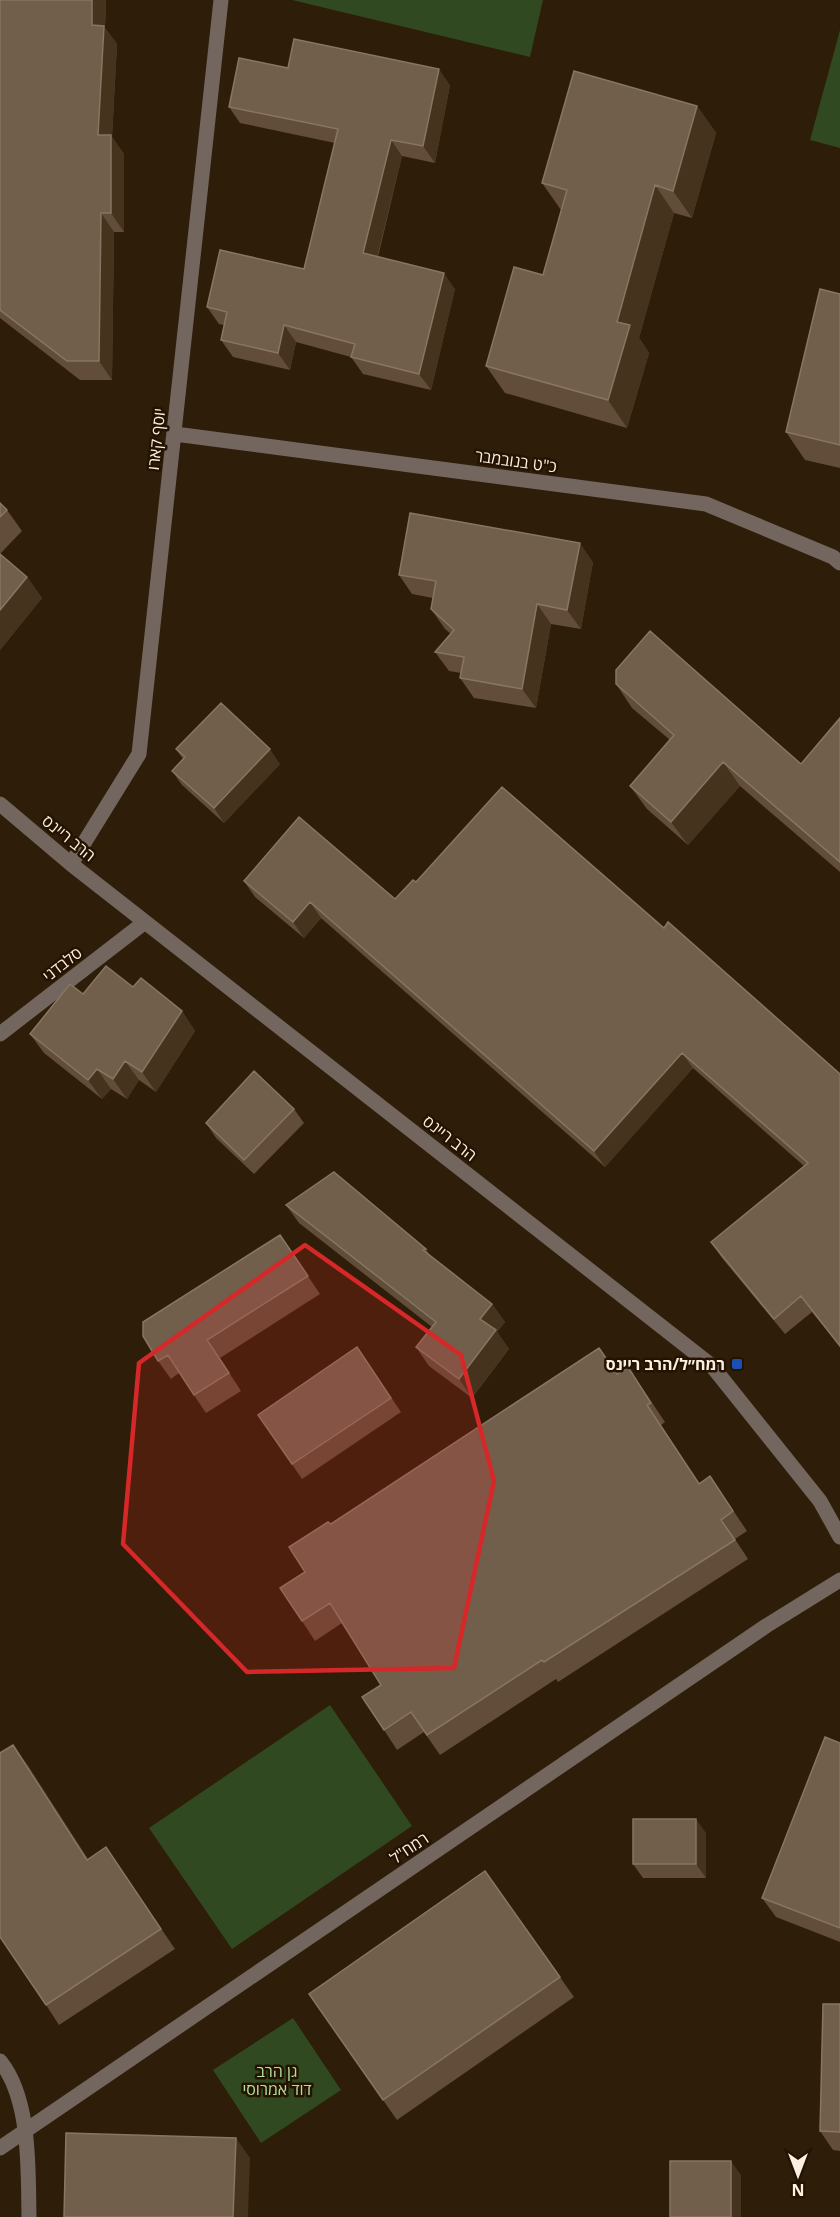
<svg xmlns="http://www.w3.org/2000/svg" width="840" height="2217" viewBox="0 0 840 2217" font-family="'Open Sans','Noto Sans Hebrew',sans-serif">
	<style>
		.green { fill: #304921 }
		.lines { fill: none; stroke-linecap: round; stroke-linejoin: round }
		.minor { stroke: #72665f; stroke-width: 15 }
		.wall { fill: #614d39 }
		.shaded-wall { fill: #45331e }
		.building { fill: #715f4b; stroke: #877663; stroke-width: 1.5 }
		.marked { fill: #d62828; fill-opacity: 0.2; stroke: #d62828; stroke-width: 4.5; stroke-linejoin: round }
		.transit-dot { fill: #1a4fb4; stroke: #241301; stroke-width: 2 }
		.labels { text-anchor: middle; dominant-baseline: central; stroke-width: 5; stroke-linejoin: round; paint-order: stroke }
		.street-label { font-size: 16px; fill: #fcf0e3; stroke: #241301 }
		.poi-label { font-size: 16px; font-weight: bold; fill: #fcf0e3; stroke: #241301; text-anchor: end }
		.park-label { font-size: 16px; fill: #b2df9a; stroke: #241301 }
	</style>
	<rect width="100%" height="100%" fill="#2e1d08"/>
	<path class="green" d="M292,0H543L530,57Z
		M840,30V148L810,140Z
		M330,1705L412,1826L232,1949L149,1828Z
		M293,2018L341,2090L261,2143L213,2070Z"/>
	<g class="lines">
		<path class="minor" d="M175,434L706,504L833,557L840,563
			M0,804L71,864L712,1366L820,1501L840,1537
			M71,864L139,754L221,0
			M0,1034L145,922
			M0,2061C31,2099 28,2170 29,2217
			M0,2148L766,1626L840,1580"/>
	</g>
	<path class="wall" d="M0,0H106L105,28L117,44L112,137L124,154V232H114L112,380H80L0,318Z
		M288,68L450,85L435,163L402,156L378,257L455,289L431,390L363,374L351,357L296,342L290,370L233,357L221,340L224,325L219,324L207,307L304,269L335,143L240,123L229,107Z
		M697,106L716,133L692,218L674,213L639,338L649,353L627,428L505,393L486,366L543,275L561,210L542,183Z
		M840,294V468L805,460L786,432Z
		M0,503L7,510L22,531L0,554L27,577L42,598L0,650Z
		M593,562L581,629L551,624L536,708L474,698L460,678L461,673L449,671L435,652L451,634L445,629L431,609L433,598L412,594L399,575Z
		M616,684L801,764L840,718V872L740,786L688,845L647,809L630,786L670,740L632,708Z
		M176,749L280,764L224,823L182,785L172,771L183,759Z
		M244,881L395,899L416,882L664,928L840,1074V1347L812,1312L785,1334L722,1258L711,1242L804,1166L693,1068L605,1167L321,918L304,938L255,897Z
		M133,987L182,1011L195,1031L156,1092L139,1080L127,1099L111,1089L102,1099L44,1053L30,1034L83,994Z
		M294,1109L304,1123L254,1174L216,1138L206,1123Z
		M286,1205L426,1249L431,1257L492,1304L505,1322L497,1332L509,1349L472,1398L429,1366L416,1347L432,1327L299,1223Z
		M280,1235L320,1294L220,1358L241,1391L206,1413L179,1373L171,1379L158,1361Z
		M357,1347L401,1412L302,1479L258,1415Z
		M628,1367L665,1422L661,1425L699,1483L710,1476L747,1531L735,1539L748,1559L558,1682L556,1679L440,1755L424,1732L397,1750L384,1730L381,1685L342,1623L315,1641L302,1621L305,1572L331,1524L617,1374Z
		M840,1743V1942L776,1917L762,1898Z
		M27,1764L88,1859L106,1847L175,1949L59,2025L46,2005Z
		M706,1833V1878H643L633,1864Z
		M485,1871L574,1997L397,2120L309,1994Z
		M840,2004V2151L833,2150L820,2131Z"/>
	<path class="shaded-wall" d="M92,0H106L105,28L117,44L112,137L124,154V232L111,213L98,135L92,25Z
		M439,69L450,85L435,163L423,146Z
		M697,106L716,133L692,218L673,191Z
		M391,140L402,156L374,270L363,253Z
		M655,185L674,213L639,338L649,353L627,428L608,400L617,322Z
		M101,213L114,232L112,380L99,361Z
		M444,273L455,289L431,390L419,374Z
		M284,325L296,342L290,370L278,353Z
		M580,543L593,562L581,629L567,610Z
		M27,577L42,598L0,650V610Z
		M537,604L551,624L536,708L522,689Z
		M270,749L280,764L224,823L214,808Z
		M723,762L740,786L688,845L671,822Z
		M310,902L321,918L304,938L293,922Z
		M182,1011L195,1031L156,1092L142,1072Z
		M682,1053L693,1068L605,1167L594,1151Z
		M125,1061L139,1080L127,1099L113,1079Z
		M97,1069L111,1089L102,1099L88,1080Z
		M492,1304L505,1322L497,1332L509,1349L472,1398L459,1379L480,1319Z
		M207,1340L220,1358L241,1391Z
		M647,1405L661,1425L713,1503L699,1484Z
		M13,1745L27,1764L101,1879L87,1860Z
		M696,1819L706,1833V1878L696,1864Z
		M236,2138L250,2158L248,2217H233Z
		M731,2161L741,2175V2217H731Z"/>
	<path class="building" d="M0,0H92V25L104,26L98,135H111V213H101L99,361H67L0,310Z
		M294,39L439,69L423,146L391,140L363,253L444,273L419,374L351,357L355,344L284,325L278,353L221,340L227,312L207,307L220,250L304,269L338,129L229,107L239,58L288,68Z
		M574,71L697,106L673,191L655,185L617,322L630,325L608,400L486,366L514,267L543,275L567,190L542,183Z
		M820,289L840,294V445L786,432Z
		M0,503L7,510L0,517Z
		M410,513L580,543L567,610L537,604L522,689L460,678L464,657L435,652L454,630L431,609L436,581L399,575Z
		M0,554L27,577L0,610Z
		M650,631L801,764L840,718V862L723,762L671,822L630,786L674,735L616,684V670Z
		M221,703L270,749L214,808L172,771L185,757L176,749Z
		M502,787L664,928L668,922L840,1074V1346L801,1296L774,1319L711,1242L808,1163L682,1053L594,1151L310,902L293,922L244,881L299,817L395,899L413,880L416,882Z
		M106,966L133,987L141,978L182,1011L142,1072L125,1061L113,1079L97,1069L88,1080L30,1034L70,984L83,994Z
		M254,1071L294,1109L244,1160L206,1123Z
		M334,1172L426,1249L423,1250L492,1304L480,1319L496,1330L459,1379L416,1347L436,1322L286,1205Z
		M280,1235L308,1276L207,1340L229,1373L194,1395L168,1355L158,1361L143,1336V1322Z
		M357,1347L391,1398L292,1464L258,1415Z
		M599,1348L617,1374L628,1367L651,1403L647,1405L699,1484L710,1476L733,1511L721,1520L735,1540L544,1662L542,1660L427,1735L411,1712L384,1730L362,1697L381,1685L330,1603L302,1621L280,1588L305,1572L289,1547L328,1522L331,1524Z
		M825,1737L840,1743V1928L762,1898Z
		M13,1745L87,1860L106,1847L161,1929L46,2005L0,1937V1753Z
		M633,1819H696V1864H633Z
		M485,1871L560,1977L383,2100L309,1994Z
		M823,2004H840V2132L820,2131Z
		M66,2133L236,2138L233,2217H64Z
		M670,2161H731V2217H670Z"/>
	<path class="marked" d="M305,1245L461,1355L494,1481L454,1668L247,1672L123,1544L139,1363Z"/>
	<rect class="transit-dot" x="731" y="1358" width="12" height="12" rx="3"/>
	<g class="labels">
		<g class="street-label">
			<text transform="translate(156 439) rotate(-84)">יוסף קארו</text>
			<text transform="translate(516 461) rotate(8)">כ"ט בנובמבר</text>
			<text transform="translate(69 838) rotate(39)">הרב ריינס</text>
			<text transform="translate(62 964) rotate(-38)">סלבדני</text>
			<text transform="translate(450 1138) rotate(38)">הרב ריינס</text>
			<text transform="translate(409 1848) rotate(-34)">רמח"ל</text>
		</g>
		<g class="poi-label">
			<text x="725" y="1364">רמח״ל/הרב ריינס</text>
		</g>
		<g class="park-label">
			<text x="277" y="2071">גן הרב<tspan x="277" dy="18">דוד אמרוסי</tspan></text>
		</g>
	</g>
	<g transform="translate(798 2175) rotate(180)" stroke="#241301" stroke-width="4.5" paint-order="stroke">
	<path d="M0-4.5L10 22L0 15L-10 22Z" fill="#fcf0e3"/>
	<text y="-9" font-size="16" font-weight="bold" text-anchor="middle" fill="#fcf0e3">N</text>
	</g>
</svg>
